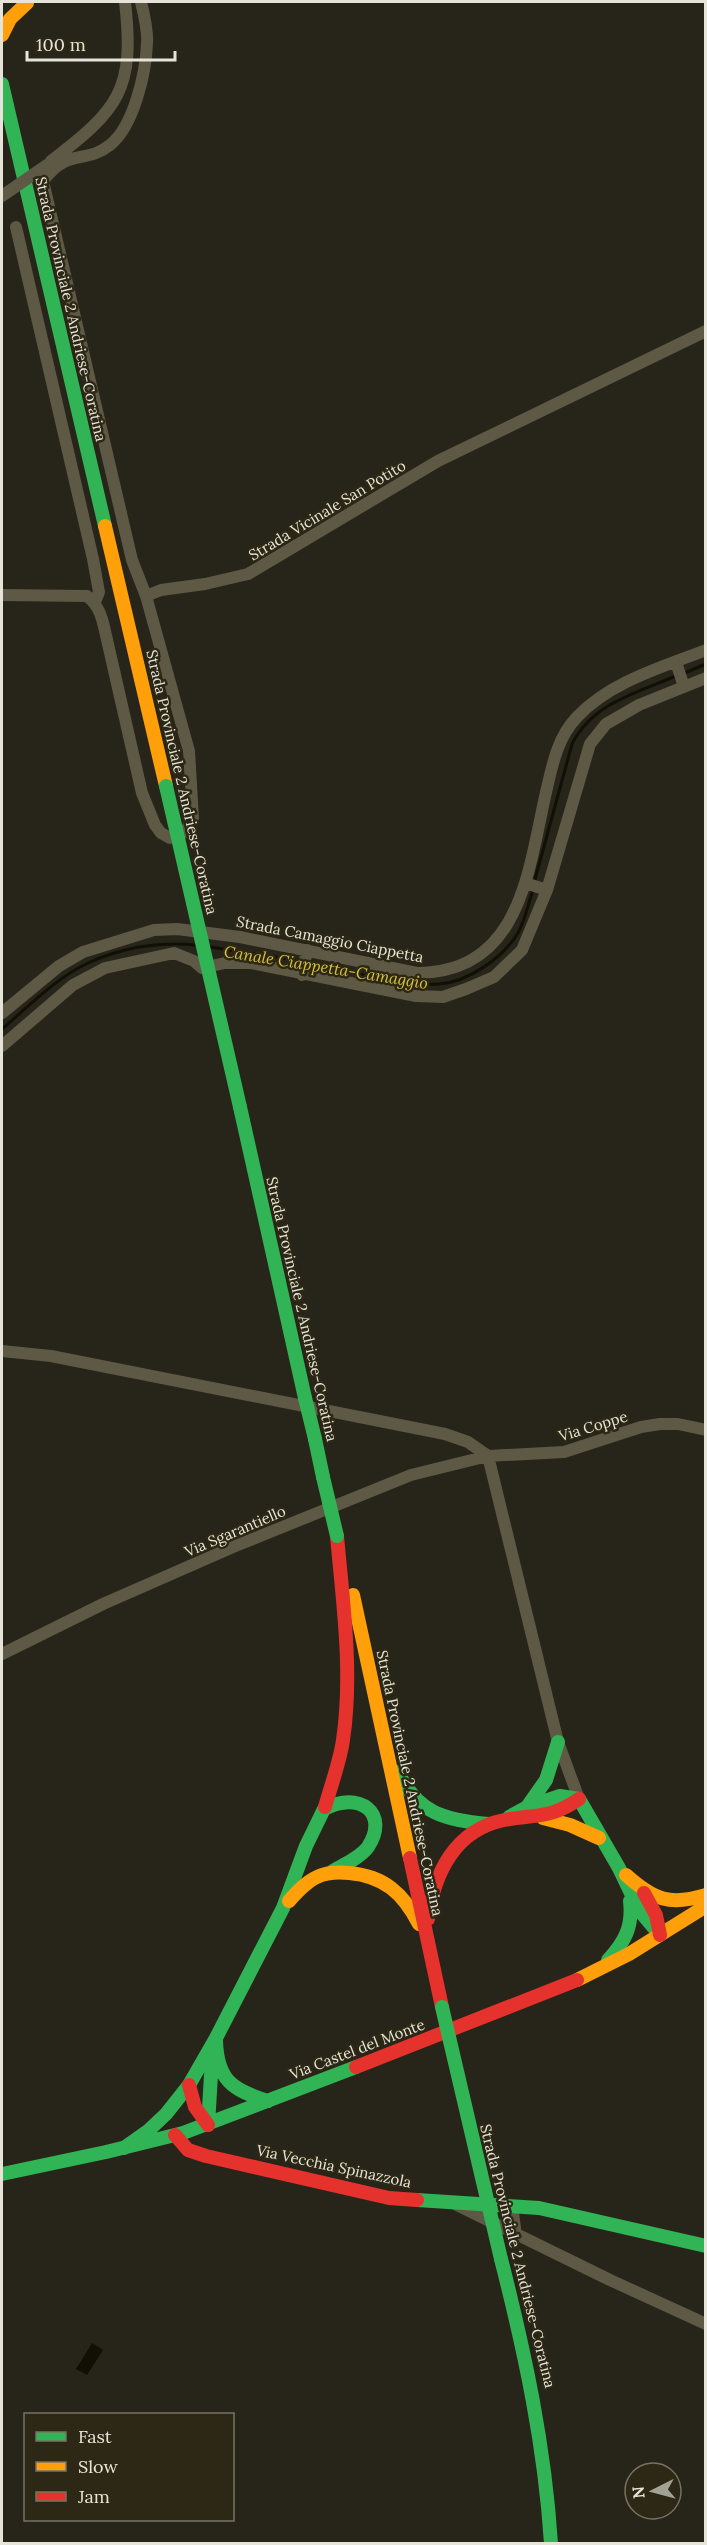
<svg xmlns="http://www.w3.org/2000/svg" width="707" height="2545" viewBox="0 0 707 2545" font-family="Lora,serif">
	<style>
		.water { fill: #121005 }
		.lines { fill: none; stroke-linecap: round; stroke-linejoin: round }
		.stream { stroke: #121005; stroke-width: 3 }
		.street { stroke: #5d5945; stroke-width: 12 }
		.fast { stroke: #30b455; stroke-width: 14 }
		.slow { stroke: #ff9f0a; stroke-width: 14 }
		.jam { stroke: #e5322d; stroke-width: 14 }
		.street-bridge { stroke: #5d5945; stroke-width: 12 }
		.fast-bridge { stroke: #30b455; stroke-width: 14 }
		.labels { text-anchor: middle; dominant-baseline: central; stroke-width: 5; stroke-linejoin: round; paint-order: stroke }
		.street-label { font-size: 15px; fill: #e6e4d8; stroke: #2c2815 }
		.water-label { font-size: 16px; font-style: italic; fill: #dac138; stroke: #2c2815 }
	</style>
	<rect width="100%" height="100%" fill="#27241a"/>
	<path class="water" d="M92,2343L103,2350L87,2375L76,2369Z"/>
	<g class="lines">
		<path class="stream" d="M682,674L706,664
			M534,883L572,744C593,703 636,693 676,676
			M210,947L302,961
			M308,963C345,970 404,987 439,984C468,982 503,958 518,933C525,920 528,904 533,890
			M2,1029C28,1007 55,979 86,964C119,948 159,941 195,945"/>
		<path class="street" d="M141,2C144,14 148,30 147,43C146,72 134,126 110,145C85,165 68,147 43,181L132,560L146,596
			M51,161C119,109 135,90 125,2
			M16,227L93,559L99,592L95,602
			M2,595L87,596C99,606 102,617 105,631L142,793L155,825L161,833L170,838L185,832L193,818L189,751L146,596L161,590L205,584L248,574L438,461L706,331
			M676,662L684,687
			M525,883L547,890
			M302,975L307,950
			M2,1013L59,966L83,952L154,930L177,929L240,937L417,973C523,972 528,868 547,788C553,762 558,737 577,717C610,682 662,667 706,650
			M2,1046L73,985L105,968L174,953L194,961L202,968L225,963H251L416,996L443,997L466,989L494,977L522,950L547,890L590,744L606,724L639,705L706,678
			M2,1351L51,1356L445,1434L468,1442L488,1456
			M488,1456L558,1742L579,1799
			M2,1654L103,1604L233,1547L411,1475L488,1456L564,1452L641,1427L660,1424H678L706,1430
			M455,2204L610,2280L706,2324
			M512,2206L516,2235"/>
		<path class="fast" d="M2,84L105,526
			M240,1107L305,1398
			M315,1439L323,1477
			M398,1772C418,1814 445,1820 489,1824
			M579,1799L619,1868L639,1910L660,1935
			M527,1807L546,1780L558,1742
			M324,1809C359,1790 390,1813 368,1847C360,1858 344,1864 333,1871
			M509,1817L527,1807L560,1796L579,1799
			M608,1960C625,1942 633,1926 630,1901
			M216,2040C217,2080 232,2090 268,2101
			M208,2125L211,2075L215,2058
			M124,2148L148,2131L166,2114L189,2085L216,2038L283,1908L306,1846L325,1807
			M2,2174L106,2152L183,2133L356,2067
			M417,2200L539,2208L706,2246
			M501,2259C525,2353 545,2447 551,2544"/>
		<path class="slow" d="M2,35L10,19L27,3
			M105,526L166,786
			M353,1595L410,1858
			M543,1818L570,1825L599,1838
			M626,1875C654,1900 670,1906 706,1895
			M289,1901C297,1892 306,1882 317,1877C327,1872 338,1872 349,1873C384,1876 403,1893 419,1924
			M577,1980L629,1954L706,1906"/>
		<path class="jam" d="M325,1807C331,1785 340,1762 343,1740C353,1672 343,1604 337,1536
			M410,1858L442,2007
			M644,1893L656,1915L660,1935
			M428,1919C434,1873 455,1830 504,1820C537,1814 550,1819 579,1799
			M356,2067L577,1980
			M189,2085L195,2107L208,2125
			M175,2135L188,2150L206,2156L389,2198L417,2200"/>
		<path class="street-bridge" d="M2,196L47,165"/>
		<path class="fast-bridge" d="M166,786L240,1107
			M305,1398L315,1439
			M323,1477L337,1536
			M442,2007L501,2259"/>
	</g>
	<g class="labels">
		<g class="street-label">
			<text transform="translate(71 309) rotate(77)">Strada Provinciale 2 Andriese-Coratina</text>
			<text transform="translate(327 510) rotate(-31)">Strada Vicinale San Potito</text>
			<text transform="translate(182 782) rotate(77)">Strada Provinciale 2 Andriese-Coratina</text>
			<text transform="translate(330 939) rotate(11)">Strada Camaggio Ciappetta</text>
			<text transform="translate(302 1309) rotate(77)">Strada Provinciale 2 Andriese-Coratina</text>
			<text transform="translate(593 1426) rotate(-17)">Via Coppe</text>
			<text transform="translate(235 1531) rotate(-23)">Via Sgarantiello</text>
			<text transform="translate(410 1783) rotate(78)">Strada Provinciale 2 Andriese-Coratina</text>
			<text transform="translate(357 2049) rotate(-21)">Via Castel del Monte</text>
			<text transform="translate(334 2166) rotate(12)">Via Vecchia Spinazzola</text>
			<text transform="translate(518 2256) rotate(76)">Strada Provinciale 2 Andriese-Coratina</text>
		</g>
		<g class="water-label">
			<text transform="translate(326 967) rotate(9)">Canale Ciappetta-Camaggio</text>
		</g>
	</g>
	<rect width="707" height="2545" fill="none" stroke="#e6e4d8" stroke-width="6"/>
	<rect x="24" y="2413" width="210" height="108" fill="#2c2815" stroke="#767363" stroke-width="1.5"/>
	<rect x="36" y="2432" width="30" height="9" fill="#30b455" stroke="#767363" stroke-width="1.5"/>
	<text x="78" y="2443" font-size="18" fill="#e6e4d8">Fast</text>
	<rect x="36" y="2462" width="30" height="9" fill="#ff9f0a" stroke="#767363" stroke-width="1.5"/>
	<text x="78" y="2473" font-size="18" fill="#e6e4d8">Slow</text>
	<rect x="36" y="2492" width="30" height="9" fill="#e5322d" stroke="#767363" stroke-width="1.5"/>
	<text x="78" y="2503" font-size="18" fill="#e6e4d8">Jam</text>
	<g transform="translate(653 2491) rotate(264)"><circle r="28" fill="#2c2815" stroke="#767363" stroke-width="1.5"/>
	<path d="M0-4.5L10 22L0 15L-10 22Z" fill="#a3a196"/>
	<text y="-9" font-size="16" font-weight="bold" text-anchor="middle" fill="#e6e4d8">N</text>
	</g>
	<path d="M27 51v9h148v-9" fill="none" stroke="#e6e4d8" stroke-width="3"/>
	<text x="36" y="51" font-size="18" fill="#e6e4d8" stroke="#2c2815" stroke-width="4.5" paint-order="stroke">100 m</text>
</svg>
